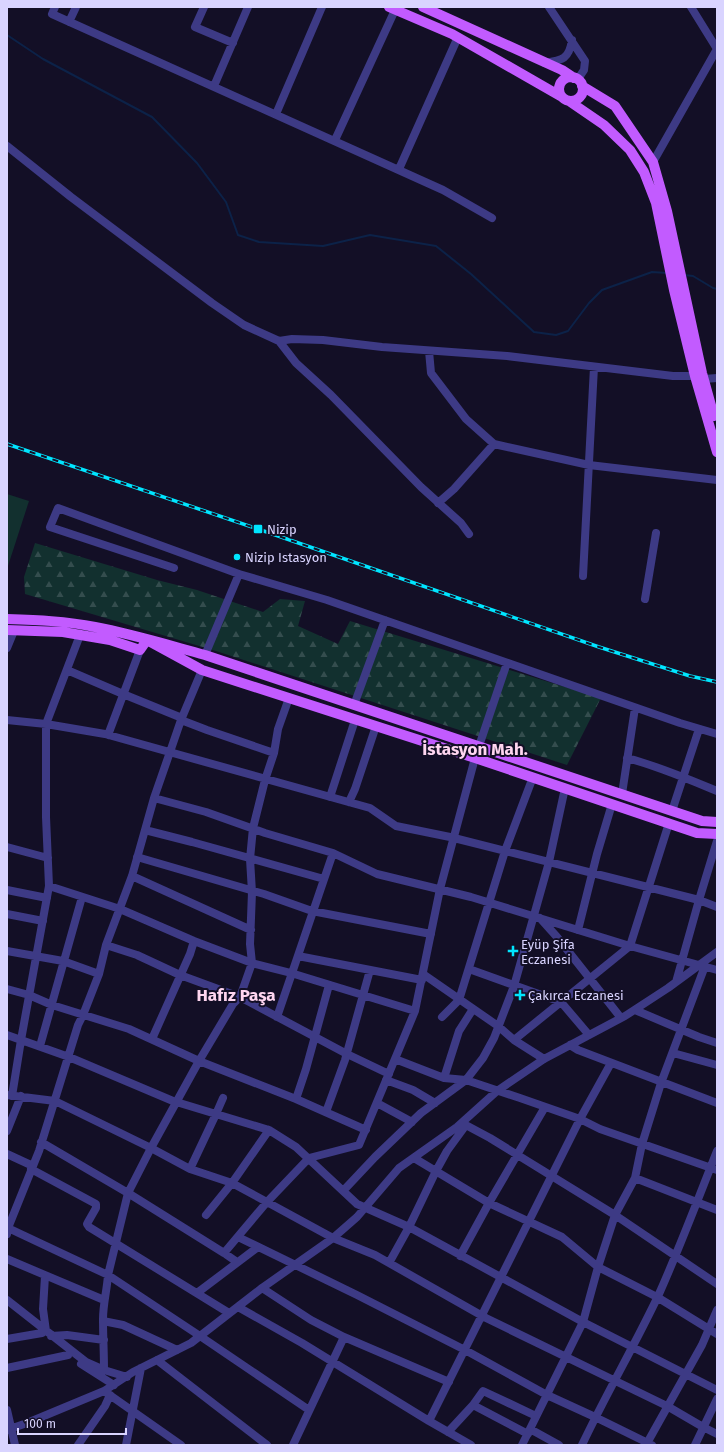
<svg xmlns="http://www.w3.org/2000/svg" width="724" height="1452" viewBox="0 0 724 1452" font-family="'Fira Sans',sans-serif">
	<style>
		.forest { fill: url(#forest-firs) }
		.park { fill: #12302f }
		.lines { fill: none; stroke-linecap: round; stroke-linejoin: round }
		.stream { stroke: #0c2248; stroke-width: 2 }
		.minor { stroke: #3d3a85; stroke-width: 8 }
		.major { stroke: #c25bff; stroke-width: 10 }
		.rail-casing { stroke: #00e5ff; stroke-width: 3.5 }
		.rail { stroke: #130f26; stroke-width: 2; stroke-dasharray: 6; stroke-linecap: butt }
		.poi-dot { fill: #00e5ff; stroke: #130f26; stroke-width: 1.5 }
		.labels { text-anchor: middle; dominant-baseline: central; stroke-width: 4; stroke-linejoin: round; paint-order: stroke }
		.poi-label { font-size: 13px; fill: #d9d4ff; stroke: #130f26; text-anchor: start }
		.district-label { font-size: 17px; font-weight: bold; fill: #ffd6f0; stroke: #130f26 }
	</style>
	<defs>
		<pattern id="forest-firs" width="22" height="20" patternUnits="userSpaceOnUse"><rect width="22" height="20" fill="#12302f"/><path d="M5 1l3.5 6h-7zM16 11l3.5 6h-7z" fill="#344d4e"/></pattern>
	</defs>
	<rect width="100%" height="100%" fill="#130f26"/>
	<path class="forest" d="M35,543L157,580L197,590L263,612L280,599L305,601L298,626L338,644L350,621L601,698L567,765L216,651L25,594L24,577Z"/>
	<path class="park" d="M7,494L29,501L7,569Z"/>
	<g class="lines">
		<path class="stream" d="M7,35L43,59L152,117L197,163L226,202L238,235L259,242L323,246L370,235L436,246L471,274L534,332L556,335L568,331L589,303L602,290L652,272L667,273
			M684,275L693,276L713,288L717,289"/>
		<path class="minor" d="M55,7L52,14L443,190L492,218
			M204,7L195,27L233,43
			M549,7L585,61L584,70L578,79
			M691,7L717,49
			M69,22L76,7
			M545,63C563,60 569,59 572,40
			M214,86L248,7
			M276,114L322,7
			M335,140L395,10
			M7,146L71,197L212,303L244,325L279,341L296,363L331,395L421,487L461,523L469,534
			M653,162L717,49
			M399,169L458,37
			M279,341L292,339L323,340L382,347L507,356L673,376H699L704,379L717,378
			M429,351L431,373L466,419L494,444L589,465L717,480
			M438,503L454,489L494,444
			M174,568L50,527L58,508L239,574L327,600L680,723L717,734
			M583,576L594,367
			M645,599L656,533
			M7,648L14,631
			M205,655L239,574
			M67,670L123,694
			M123,694L182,718
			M354,705L385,620
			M7,720L46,724L105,734L370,808L396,826L450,837L699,900L717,907
			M181,720L207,730L274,753
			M108,735L140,650
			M627,758C658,766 688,779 717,791
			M622,794L635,708
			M330,797L355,720
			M154,798L206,812L265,833L333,853L377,874L471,897L630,946L717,970
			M349,802L355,789L376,726
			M672,811L699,729
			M145,830L192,842L324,879
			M7,847L48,858
			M137,857L264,894L312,911L431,934
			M132,876L251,930
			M49,886L120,909L194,941L252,963L291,973L415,1011
			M7,890L47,898
			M7,914L43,921
			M540,918L557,937L621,1018
			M578,930L597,854L612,804
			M106,945L137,955L180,975L240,997L347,1054L389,1074
			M7,951L63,961L99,974
			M298,956L422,980
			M469,969L561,1002L589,1035
			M423,974L498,1026L514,1040L544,1059
			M676,982L699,900L717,841
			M7,989L29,995L52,1005L129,1029L199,1061L296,1099L366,1130
			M635,1010L699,1037L717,1043
			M277,1017L333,853
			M442,1017L459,1000L505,851L533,777
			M7,1035L69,1057L173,1101L269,1130L296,1147L357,1204L409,1227L583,1322L717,1390
			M152,1039L190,954L194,941
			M514,1040L630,946L669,823
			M570,1045L578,1050L717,1103
			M40,1046L82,897
			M673,1053L717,1065
			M395,1059L444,1078L466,1080L520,1098L580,1119L600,1129L717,1170
			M444,1078L459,1031L473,1009
			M386,1080L413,1090L435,1103
			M7,1095L55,1101L151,1148L190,1169L232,1183L333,1238L375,1255L486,1318L667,1406L703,1427L717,1434
			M12,1096L21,1040L49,886L46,817V724L80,635
			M296,1099L306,1069L329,985
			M377,1103L412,1122
			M326,1112L345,1060L370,970
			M462,1123L490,1138L615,1215L717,1284
			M7,1131L21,1096
			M41,1142L128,1193L224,1253L237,1262
			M7,1154L33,1166
			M414,1158L489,1203L562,1237L598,1267L657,1297L717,1334
			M31,1169L96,1204V1208L88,1222L87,1224L89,1227L229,1313
			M190,1169L216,1114L223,1098
			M635,1178L717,1210
			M343,1191L375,1157L421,1113L466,1080L483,1058L494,1038L514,986L549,862L565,788
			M206,1215L232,1183L269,1130
			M8,1228L108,1275L200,1336L309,1410
			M7,1234L8,1228L39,1151L78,1025L83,1015L99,974L106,945L132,876L154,798L170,752L181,720L202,670
			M238,1237L357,1295L465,1350L547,1395L595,1417L652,1445
			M224,1253L267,1202L309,1158L359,1145L415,1011L440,889L475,758L507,663
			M460,1256L489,1203L545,1107
			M7,1259L104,1300
			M389,1263L409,1227L436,1171L447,1151L466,1125
			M45,1276L43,1309L46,1331
			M262,1288L311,1320L344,1337L449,1382
			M197,1293L258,1247
			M7,1300L86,1362L104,1370L127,1377
			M238,1307L302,1343L429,1421L471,1445
			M103,1321L123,1325L177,1350
			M51,1336L67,1335L104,1340
			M7,1339L42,1333
			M157,1360L267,1445
			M81,1364L114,1385
			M7,1368L68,1355
			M104,1370C104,1353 103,1336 103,1319C103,1304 107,1290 108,1275L128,1193L151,1148L199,1061L233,1004L240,997L252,963L250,944L252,892L250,859L253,828L265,780L274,753L278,729L289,698
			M104,1391L181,1445
			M473,1405L483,1391L536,1416
			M7,1410L15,1445
			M429,1421L580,1119L611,1063
			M530,1429L559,1445
			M7,1430L27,1423L104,1391L133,1372L191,1343L262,1288L333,1238L357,1217L399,1168L457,1127L497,1091L544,1059L625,1016L668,988L717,952
			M448,1432L473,1405L528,1434
			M78,1445L105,1406L110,1395
			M126,1445L141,1368
			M293,1445L344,1337
			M522,1445L583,1322L598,1267L615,1215L635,1178L642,1144L661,1083L705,966
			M582,1445C606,1394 635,1345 659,1294C680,1247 698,1199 717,1151
			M646,1445L702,1345L717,1310
			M695,1445L717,1399"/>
		<path class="major" d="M389,7L452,34L562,97
			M423,7L562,70L574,78
			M559 89a12 12 0 1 1 24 0a12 12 0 1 1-24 0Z
			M582,86L615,106L653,162L667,211L702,373L714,416
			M569,101L604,125L630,150L644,172L656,203L674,290L695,376L717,452
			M7,619C37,620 66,621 95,627C132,634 168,645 205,655L702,821L717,822
			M7,630L63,632L110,640L140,650L147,640L202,670L475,758L697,833L717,834"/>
		<defs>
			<path id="rail" d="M7,444L258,529L599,647L690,676L717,682"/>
		</defs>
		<use href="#rail" class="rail-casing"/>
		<use href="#rail" class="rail"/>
	</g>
	<g class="poi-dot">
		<rect x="253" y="524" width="10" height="10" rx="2"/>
		<circle cx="237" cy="557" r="4"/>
		<path d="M511 945h4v4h4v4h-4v4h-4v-4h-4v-4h4z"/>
		<path d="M518 989h4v4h4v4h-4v4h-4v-4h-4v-4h4z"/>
	</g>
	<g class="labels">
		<g class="poi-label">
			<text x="267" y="529">Nizip</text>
			<text x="245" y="557">Nizip Istasyon</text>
			<text x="521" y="944">Eyüp Şifa<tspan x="521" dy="15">Eczanesi</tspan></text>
			<text x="528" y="995">Çakırca Eczanesi</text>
		</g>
		<g class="district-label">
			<text x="475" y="749">İstasyon Mah.</text>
			<text x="236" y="995">Hafız Paşa</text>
		</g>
	</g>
	<rect width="724" height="1452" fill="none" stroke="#d9d4ff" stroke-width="16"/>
	<path d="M18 1428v6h108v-6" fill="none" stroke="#d9d4ff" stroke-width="2"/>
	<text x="24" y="1428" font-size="12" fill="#d9d4ff" stroke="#130f26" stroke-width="3" paint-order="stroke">100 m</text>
</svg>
